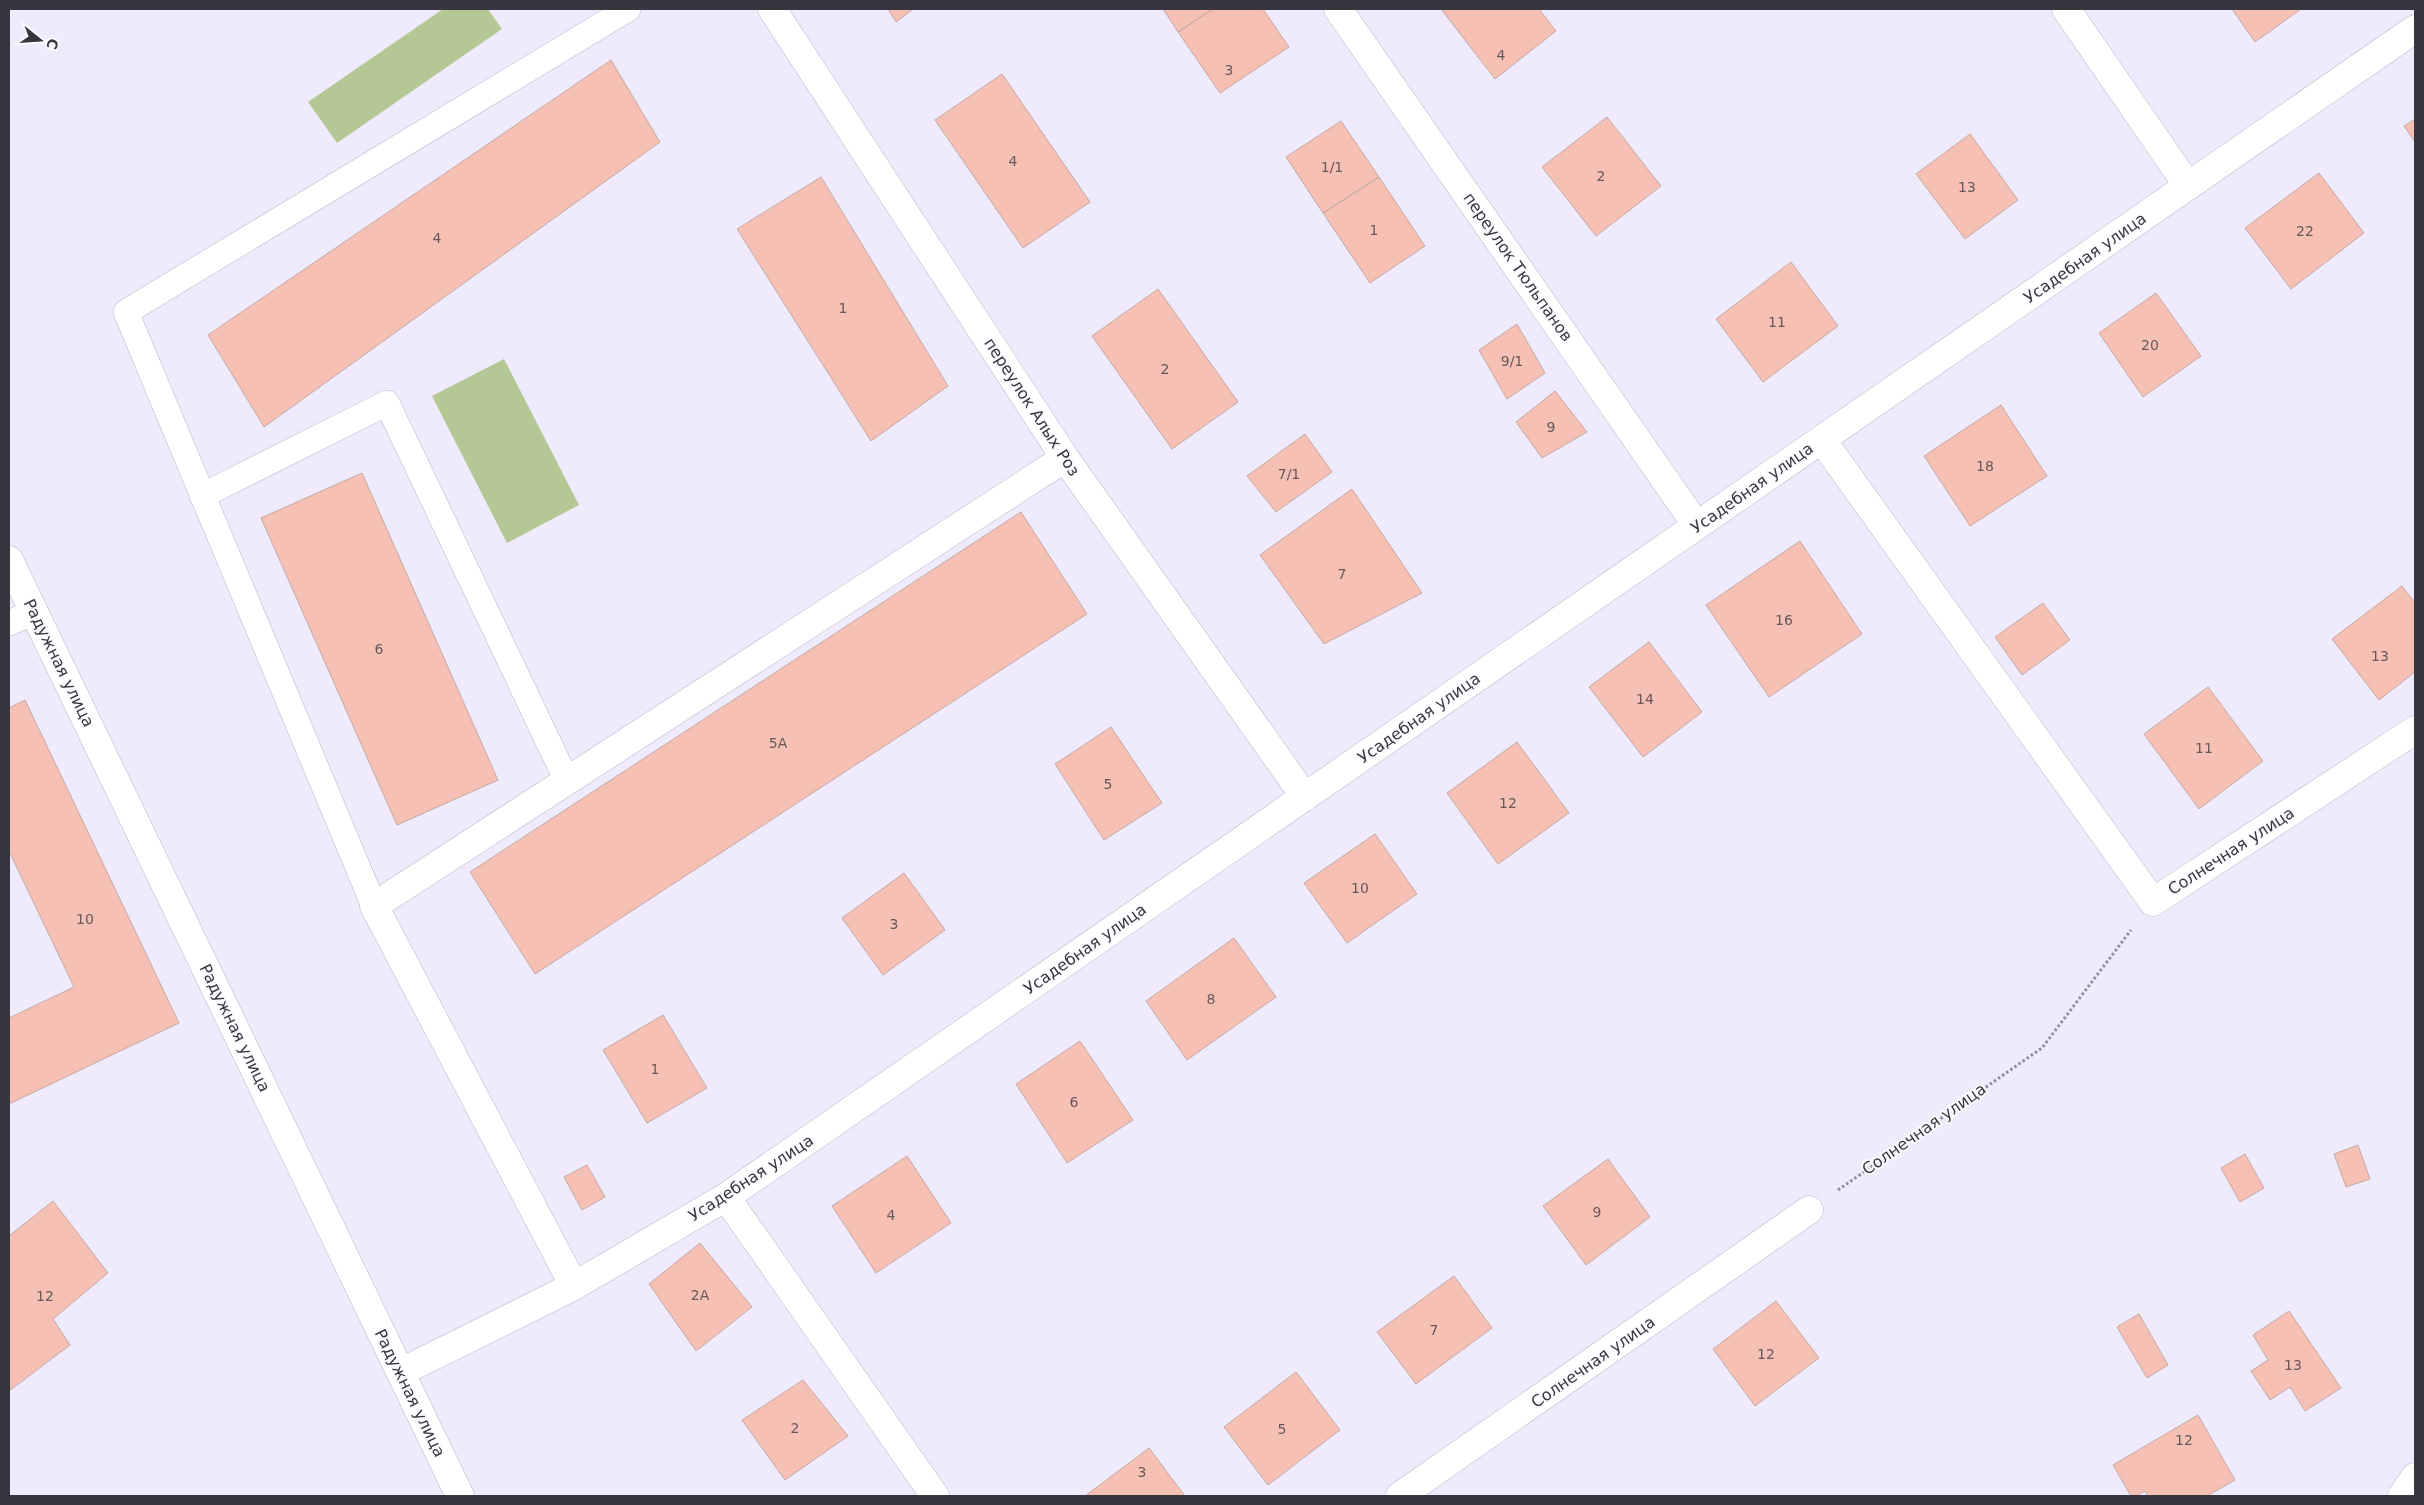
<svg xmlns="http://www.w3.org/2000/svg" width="2424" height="1505" viewBox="0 0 2424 1505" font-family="'DejaVu Sans',sans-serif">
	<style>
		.green { fill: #b3c895 }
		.building { fill: #f6c0b5; stroke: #c3aaa5 }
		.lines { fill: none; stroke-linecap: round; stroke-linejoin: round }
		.service-casing { stroke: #bbb6cb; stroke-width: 26 }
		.minor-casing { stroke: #bbb6cb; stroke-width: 29 }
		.path { stroke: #908c99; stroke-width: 3; stroke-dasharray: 2.5 2.5; stroke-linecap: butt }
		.service { stroke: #fff; stroke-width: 25 }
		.minor { stroke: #fff; stroke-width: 28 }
		.labels { text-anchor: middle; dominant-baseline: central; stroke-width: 4; stroke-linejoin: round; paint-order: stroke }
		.number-label { font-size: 14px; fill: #67585b }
		.street-label { font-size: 16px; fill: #37353d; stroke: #fbfafe }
	</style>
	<rect width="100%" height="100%" fill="#efeafc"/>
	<path class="green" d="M443,9H488L502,29L337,143L308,102Z
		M504,359L579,505L507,543L432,396Z"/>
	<path class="building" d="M888,9H913L896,22Z
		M1163,9H1213L1178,32Z
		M1213,9H1263L1289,47L1220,93L1178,32Z
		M1441,9H1539L1556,31L1495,79Z
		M2232,9H2301L2255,42Z
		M611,60L660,142L264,427L208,335Z
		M1002,74L1090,202L1023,248L935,120Z
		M1607,117L1661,186L1596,236L1542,167Z
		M2415,119V142L2404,126Z
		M1341,121L1379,177L1323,213L1286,157Z
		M1970,134L2018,200L1965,239L1916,174Z
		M2319,173L2364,233L2291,289L2245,228Z
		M821,177L948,386L871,441L737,229Z
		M1379,177L1425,246L1370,283L1323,213Z
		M1791,262L1838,326L1763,382L1716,319Z
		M1158,289L1238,402L1172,449L1092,336Z
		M2156,293L2201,356L2143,397L2099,333Z
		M1517,324L1545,373L1507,399L1479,350Z
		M1555,391L1587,432L1542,458L1516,422Z
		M2001,405L2047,476L1970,526L1924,456Z
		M1305,434L1332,472L1276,512L1247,476Z
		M362,473L498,780L397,825L261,518Z
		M1352,489L1422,593L1324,644L1260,555Z
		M1021,512L1087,614L535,974L470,872Z
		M1800,541L1862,634L1769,697L1706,605Z
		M2402,586L2415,603V672L2379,700L2332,639Z
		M2043,603L2070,640L2022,675L1995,637Z
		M1649,642L1702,712L1643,757L1589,687Z
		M2208,687L2263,761L2199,809L2144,734Z
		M25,700L179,1023L9,1104V1018L74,987L9,851V708Z
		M1111,727L1162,803L1104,840L1055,764Z
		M1517,742L1569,813L1498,864L1447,793Z
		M1375,834L1417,894L1347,943L1304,883Z
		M904,873L945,930L883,975L842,918Z
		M1234,938L1276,997L1187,1060L1146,1001Z
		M663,1015L707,1088L647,1123L603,1050Z
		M1080,1041L1133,1120L1067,1163L1016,1084Z
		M2358,1145L2370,1179L2346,1187L2334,1154Z
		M2245,1154L2264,1188L2240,1202L2221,1168Z
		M907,1156L951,1223L876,1273L832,1206Z
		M1608,1159L1650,1217L1586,1265L1543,1206Z
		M587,1165L605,1197L582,1210L564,1177Z
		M53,1201L108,1273L53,1319L70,1345L9,1391V1236Z
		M700,1243L752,1307L696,1351L649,1284Z
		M1454,1276L1492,1328L1416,1384L1377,1332Z
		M1776,1301L1819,1358L1755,1406L1713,1349Z
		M2289,1311L2341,1388L2305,1411L2290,1387L2270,1400L2251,1371L2268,1360L2253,1335Z
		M2139,1314L2168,1365L2147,1378L2117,1327Z
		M1296,1372L1340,1430L1268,1485L1224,1427Z
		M803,1380L848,1436L785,1480L742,1420Z
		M2198,1415L2235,1480L2207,1496H2148L2145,1491L2136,1496H2131L2113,1465Z
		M1149,1448L1185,1496H1085Z"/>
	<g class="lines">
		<defs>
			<path id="service" d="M202,496L387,403L567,781
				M9,623L34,612
				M374,906L126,312L628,9"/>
			<path id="minor" d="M772,9L1065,458L1305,797
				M1338,9L1697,526
				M2066,9L2188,186
				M1822,440L2153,902L2415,730
				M9,560L460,1496
				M726,1197L935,1496
				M574,1286L374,906L1065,458
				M401,1372L574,1286L726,1197L2415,29
				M1400,1496L1809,1210
				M2402,1496L2415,1477"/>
		</defs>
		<use href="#service" class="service-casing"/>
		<use href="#minor" class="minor-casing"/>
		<path class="path" d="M1838,1190L2042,1048L2131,930"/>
		<use href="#service" class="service"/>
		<use href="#minor" class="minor"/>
	</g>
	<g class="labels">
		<g class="number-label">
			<text x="1501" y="55">4</text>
			<text x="1229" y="70">3</text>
			<text x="1013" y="161">4</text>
			<text x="1332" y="167">1/1</text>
			<text x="1601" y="176">2</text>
			<text x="1967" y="187">13</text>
			<text x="1374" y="230">1</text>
			<text x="2305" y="231">22</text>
			<text x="437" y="238">4</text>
			<text x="843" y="308">1</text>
			<text x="1777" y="322">11</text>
			<text x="2150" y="345">20</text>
			<text x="1512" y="361">9/1</text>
			<text x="1165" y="369">2</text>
			<text x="1551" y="427">9</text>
			<text x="1985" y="466">18</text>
			<text x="1289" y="474">7/1</text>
			<text x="1342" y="574">7</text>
			<text x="1784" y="620">16</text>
			<text x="379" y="649">6</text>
			<text x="2380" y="656">13</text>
			<text x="1645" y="699">14</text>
			<text x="778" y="743">5А</text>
			<text x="2204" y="748">11</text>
			<text x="1108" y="784">5</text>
			<text x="1508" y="803">12</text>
			<text x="1360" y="888">10</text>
			<text x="85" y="919">10</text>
			<text x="894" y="924">3</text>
			<text x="1211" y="999">8</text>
			<text x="655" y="1069">1</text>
			<text x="1074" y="1102">6</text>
			<text x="1597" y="1212">9</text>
			<text x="891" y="1215">4</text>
			<text x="700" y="1295">2А</text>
			<text x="45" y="1296">12</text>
			<text x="1434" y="1330">7</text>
			<text x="1766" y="1354">12</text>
			<text x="2293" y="1365">13</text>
			<text x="795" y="1428">2</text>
			<text x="1282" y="1429">5</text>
			<text x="2184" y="1440">12</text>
			<text x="1142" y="1472">3</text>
		</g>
		<g class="street-label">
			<text transform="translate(2085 258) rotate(-35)">Усадебная улица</text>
			<text transform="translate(1518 267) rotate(55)">переулок Тюльпанов</text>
			<text transform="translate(1032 407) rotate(57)">переулок Алых Роз</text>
			<text transform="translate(1752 488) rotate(-35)">Усадебная улица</text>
			<text transform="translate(59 663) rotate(64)">Радужная улица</text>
			<text transform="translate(1419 718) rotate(-35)">Усадебная улица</text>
			<text transform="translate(2231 851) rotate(-33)">Солнечная улица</text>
			<text transform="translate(1085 949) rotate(-35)">Усадебная улица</text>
			<text transform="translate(235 1028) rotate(64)">Радужная улица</text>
			<text transform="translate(1924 1129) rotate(-35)">Солнечная улица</text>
			<text transform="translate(751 1178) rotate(-33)">Усадебная улица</text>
			<text transform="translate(1593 1362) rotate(-35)">Солнечная улица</text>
			<text transform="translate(410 1393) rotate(64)">Радужная улица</text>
		</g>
	</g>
	<rect width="2424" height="1505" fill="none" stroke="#37353d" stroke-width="20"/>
	<g transform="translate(40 40) rotate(107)" stroke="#fbfafe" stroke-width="4" paint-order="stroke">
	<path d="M0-4L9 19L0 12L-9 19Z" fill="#37353d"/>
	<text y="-8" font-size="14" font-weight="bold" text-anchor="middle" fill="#37353d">С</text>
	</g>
</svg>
